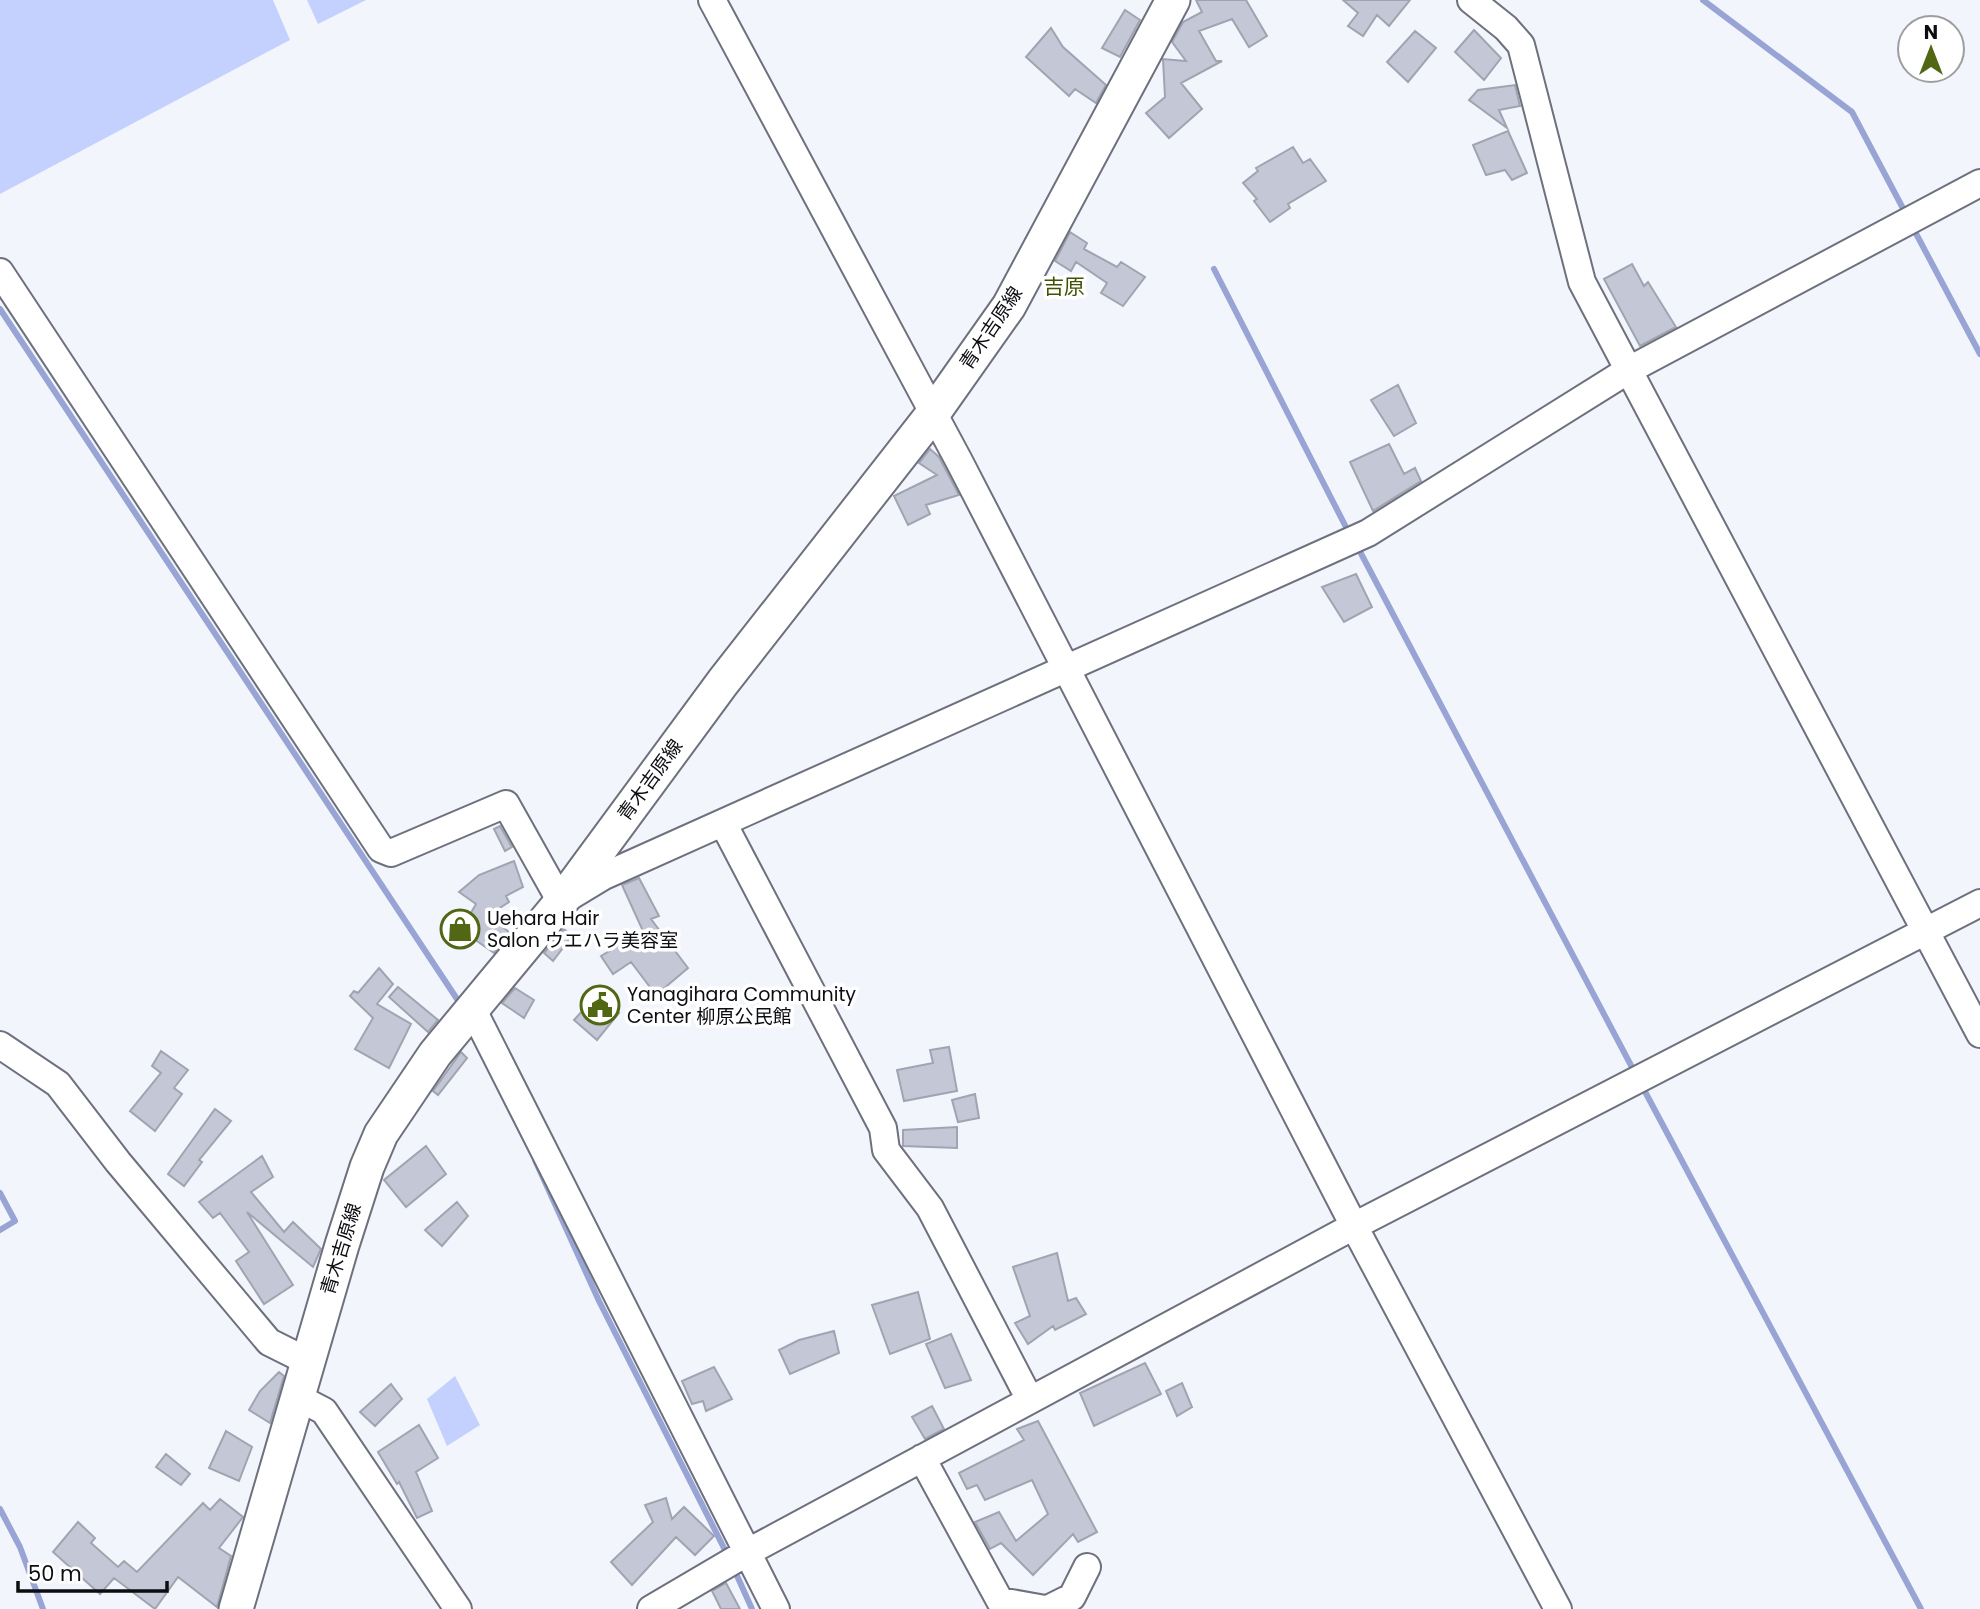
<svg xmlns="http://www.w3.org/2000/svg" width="1980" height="1609" viewBox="0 0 1980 1609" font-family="Poppins,'Noto Sans JP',sans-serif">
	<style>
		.green { fill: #c4d0fd }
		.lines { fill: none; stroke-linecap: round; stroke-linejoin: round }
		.stream { stroke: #97a4d4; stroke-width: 6 }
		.building { fill: #c4c7d5; stroke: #a0a4b1; stroke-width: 2 }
		.minor-casing { stroke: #6d717d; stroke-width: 30 }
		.major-casing { stroke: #6d717d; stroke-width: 37 }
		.minor { stroke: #fff; stroke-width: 26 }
		.major { stroke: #fff; stroke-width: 33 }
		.labels { text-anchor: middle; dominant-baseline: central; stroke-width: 7; stroke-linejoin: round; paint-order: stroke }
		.street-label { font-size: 19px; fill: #0c0d11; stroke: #fff }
		.poi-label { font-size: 19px; fill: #0c0d11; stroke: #fff; text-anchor: start }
		.neighbourhood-label { font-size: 21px; fill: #405303; stroke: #fff }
	</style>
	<rect width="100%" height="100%" fill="#f3f5fd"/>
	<path class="green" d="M0,0H273L290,40L0,194Z
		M307,0H366L318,24Z
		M455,1376L480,1425L447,1446L427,1399Z"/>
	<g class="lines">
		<path class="stream" d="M1703,0L1852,112L1907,216
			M1912,226L1980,354
			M1214,269L1350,535
			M0,309L461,1005
			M1356,544L1635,1073
			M1642,1086L1921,1609
			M535,1160L599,1301L728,1556
			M0,1193L15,1221L0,1230
			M0,1509L20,1547L43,1609
			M734,1569L752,1609"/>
	</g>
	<path class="building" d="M1196,0H1246L1267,36L1249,47L1232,19L1199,31L1216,61H1222L1181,83L1202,109L1169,138L1146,113L1165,97L1163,59L1186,61L1172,42L1183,22L1202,12Z
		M1343,0H1410L1389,26L1377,15L1363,36L1348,26L1358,13Z
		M1125,10L1140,20L1120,57L1102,48Z
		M1051,28L1063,47L1106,85L1096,103L1075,89L1069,96L1026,57Z
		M1474,30L1501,58L1484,80L1455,52Z
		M1415,31L1436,48L1408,82L1387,62Z
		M1515,85L1520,106L1499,110L1507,128L1469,100L1478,90Z
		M1508,131L1527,173L1512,180L1505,170L1486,175L1473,145Z
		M1293,147L1303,163L1310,159L1326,181L1288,204L1290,208L1270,222L1254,201L1257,199L1243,183L1258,171L1256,168Z
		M1070,232L1087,243L1084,249L1117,267L1121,262L1145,277L1123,306L1101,293L1107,283L1076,262L1071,271L1055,261Z
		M1632,264L1644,286L1648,282L1676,327L1640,346L1604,279Z
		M1398,385L1416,423L1394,436L1371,400Z
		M1389,444L1404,474L1415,468L1421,481L1373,511L1350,462Z
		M930,449L939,457L959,495L926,505L930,514L908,525L894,496L937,475L919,463Z
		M1356,574L1372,607L1344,622L1322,587Z
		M500,826L512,847L505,851L494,829Z
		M514,861L523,887L506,896L509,902L489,915L510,933L494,953L464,932L457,937L476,904L459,892L479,875Z
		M639,878L659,916L651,919L688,968L656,995L631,962L613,974L601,956L643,931L622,885Z
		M564,929L572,936L553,961L544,953Z
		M379,968L393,984L377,1004L411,1024L389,1068L355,1049L373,1018L350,996L354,991L358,993Z
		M398,987L438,1020L428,1032L389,997Z
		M604,987L613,998L609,1005L619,1013L597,1040L574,1020Z
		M515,988L534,1000L524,1018L502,1003Z
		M949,1047L957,1091L904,1101L897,1070L933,1063L930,1050Z
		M161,1051L188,1070L174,1088L182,1094L155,1131L130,1111L161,1073L152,1066Z
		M461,1052L467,1058L438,1095L433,1091Z
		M975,1094L979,1118L958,1122L952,1100Z
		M215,1109L231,1121L199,1160L202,1162L184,1186L168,1174Z
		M957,1127V1148L903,1146V1130Z
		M426,1146L446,1174L406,1207L384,1180Z
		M262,1156L273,1177L251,1192L284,1232L293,1222L321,1249L313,1267L247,1212L293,1285L264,1304L236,1261L249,1252L220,1213L213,1218L199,1202Z
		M457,1202L468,1216L442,1246L425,1230Z
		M1057,1253L1068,1301L1076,1298L1086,1314L1055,1330L1053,1326L1028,1344L1015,1323L1030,1316L1013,1267Z
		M918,1292L930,1339L890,1354L872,1305Z
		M834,1331L839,1353L790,1374L779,1350L799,1340Z
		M951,1334L971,1380L945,1388L926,1344Z
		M1145,1363L1161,1394L1094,1426L1080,1393Z
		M714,1367L732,1399L706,1411L703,1401L692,1404L682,1381Z
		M279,1372L284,1376L270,1423L249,1410L260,1391Z
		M1182,1383L1192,1407L1177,1416L1166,1391Z
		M391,1384L402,1399L375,1426L360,1412Z
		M932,1406L944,1429L925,1439L912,1417Z
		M1038,1421L1097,1532L1078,1542L1073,1534L1033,1575L1001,1543L990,1549L975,1522L999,1512L1016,1541L1048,1514L1032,1480L985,1500L977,1485L967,1489L959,1473L1024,1440L1017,1429Z
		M419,1425L438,1458L416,1472L432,1511L417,1518L399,1482L397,1484L378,1452Z
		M226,1431L252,1447L239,1481L209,1468Z
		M166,1454L190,1474L181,1485L156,1467Z
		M666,1498L672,1519L684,1507L714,1536L695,1555L676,1537L632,1585L611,1562L653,1522L645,1505Z
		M220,1499L243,1517L219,1548L231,1556L217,1607L178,1577L155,1609L114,1578L100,1594L53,1552L78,1522L95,1538L91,1543L118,1567L124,1561L137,1572L203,1503L210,1510Z
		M726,1583L740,1609H721L712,1591Z"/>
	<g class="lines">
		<defs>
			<path id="minor" d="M712,0L959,461L1354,1226L1558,1609
				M1471,0L1506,28L1521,45L1582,282L1980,1034
				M0,272L381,849L391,853L506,804L561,902L604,876L1368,533L1627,371L1980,183
				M723,823L883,1128L886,1150L930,1208L1030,1400
				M473,1010L776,1609
				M0,1045L58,1084L118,1162L269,1342L307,1361
				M299,1398L324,1411L458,1609
				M922,1458L1000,1601L1045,1609
				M651,1609L748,1552L1354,1226L1980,903
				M1048,1609L1072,1597L1087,1567"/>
			<path id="major" d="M236,1609L342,1245L367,1167L381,1134L435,1054L561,902L723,682L932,415L1009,306L1173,0"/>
		</defs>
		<use href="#minor" class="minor-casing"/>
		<use href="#major" class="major-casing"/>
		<use href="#minor" class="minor"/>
		<use href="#major" class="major"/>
	</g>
	<defs>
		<symbol id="shop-ring" viewBox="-11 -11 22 22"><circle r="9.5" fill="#fff" stroke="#516714" stroke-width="1.5"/><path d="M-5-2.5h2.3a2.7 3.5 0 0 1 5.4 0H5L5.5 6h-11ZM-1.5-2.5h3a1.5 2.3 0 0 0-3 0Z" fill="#516714"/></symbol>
		<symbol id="civic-ring" viewBox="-11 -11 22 22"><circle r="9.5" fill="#fff" stroke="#516714" stroke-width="1.5"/><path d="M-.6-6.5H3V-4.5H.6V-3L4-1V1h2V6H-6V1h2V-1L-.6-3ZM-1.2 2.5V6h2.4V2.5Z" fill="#516714"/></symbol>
	</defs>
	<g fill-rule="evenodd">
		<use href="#shop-ring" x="438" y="907" width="44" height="44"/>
		<use href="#civic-ring" x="578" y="983" width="44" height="44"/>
	</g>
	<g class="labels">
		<g class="street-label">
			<text transform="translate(991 328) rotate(-56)">青木吉原線</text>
			<text transform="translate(650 780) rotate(-54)">青木吉原線</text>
			<text transform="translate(341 1249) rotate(-73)">青木吉原線</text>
		</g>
		<g class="poi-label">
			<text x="487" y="918">Uehara Hair<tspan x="487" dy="22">Salon ウエハラ美容室</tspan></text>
			<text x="627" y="994">Yanagihara Community<tspan x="627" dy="22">Center 柳原公民館</tspan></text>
		</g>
		<g class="neighbourhood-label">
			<text x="1064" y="286">吉原</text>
		</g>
	</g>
	<g transform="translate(1931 49)"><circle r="33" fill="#ffffff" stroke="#9e9ea0" stroke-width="2"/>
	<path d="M0-5L12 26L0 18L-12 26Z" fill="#516714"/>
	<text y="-10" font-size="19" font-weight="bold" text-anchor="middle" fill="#0c0d11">N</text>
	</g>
	<path d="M18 1581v10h149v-10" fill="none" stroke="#0c0d11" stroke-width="3.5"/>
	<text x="28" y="1581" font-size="21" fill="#0c0d11" stroke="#ffffff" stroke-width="5" paint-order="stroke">50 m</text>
</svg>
